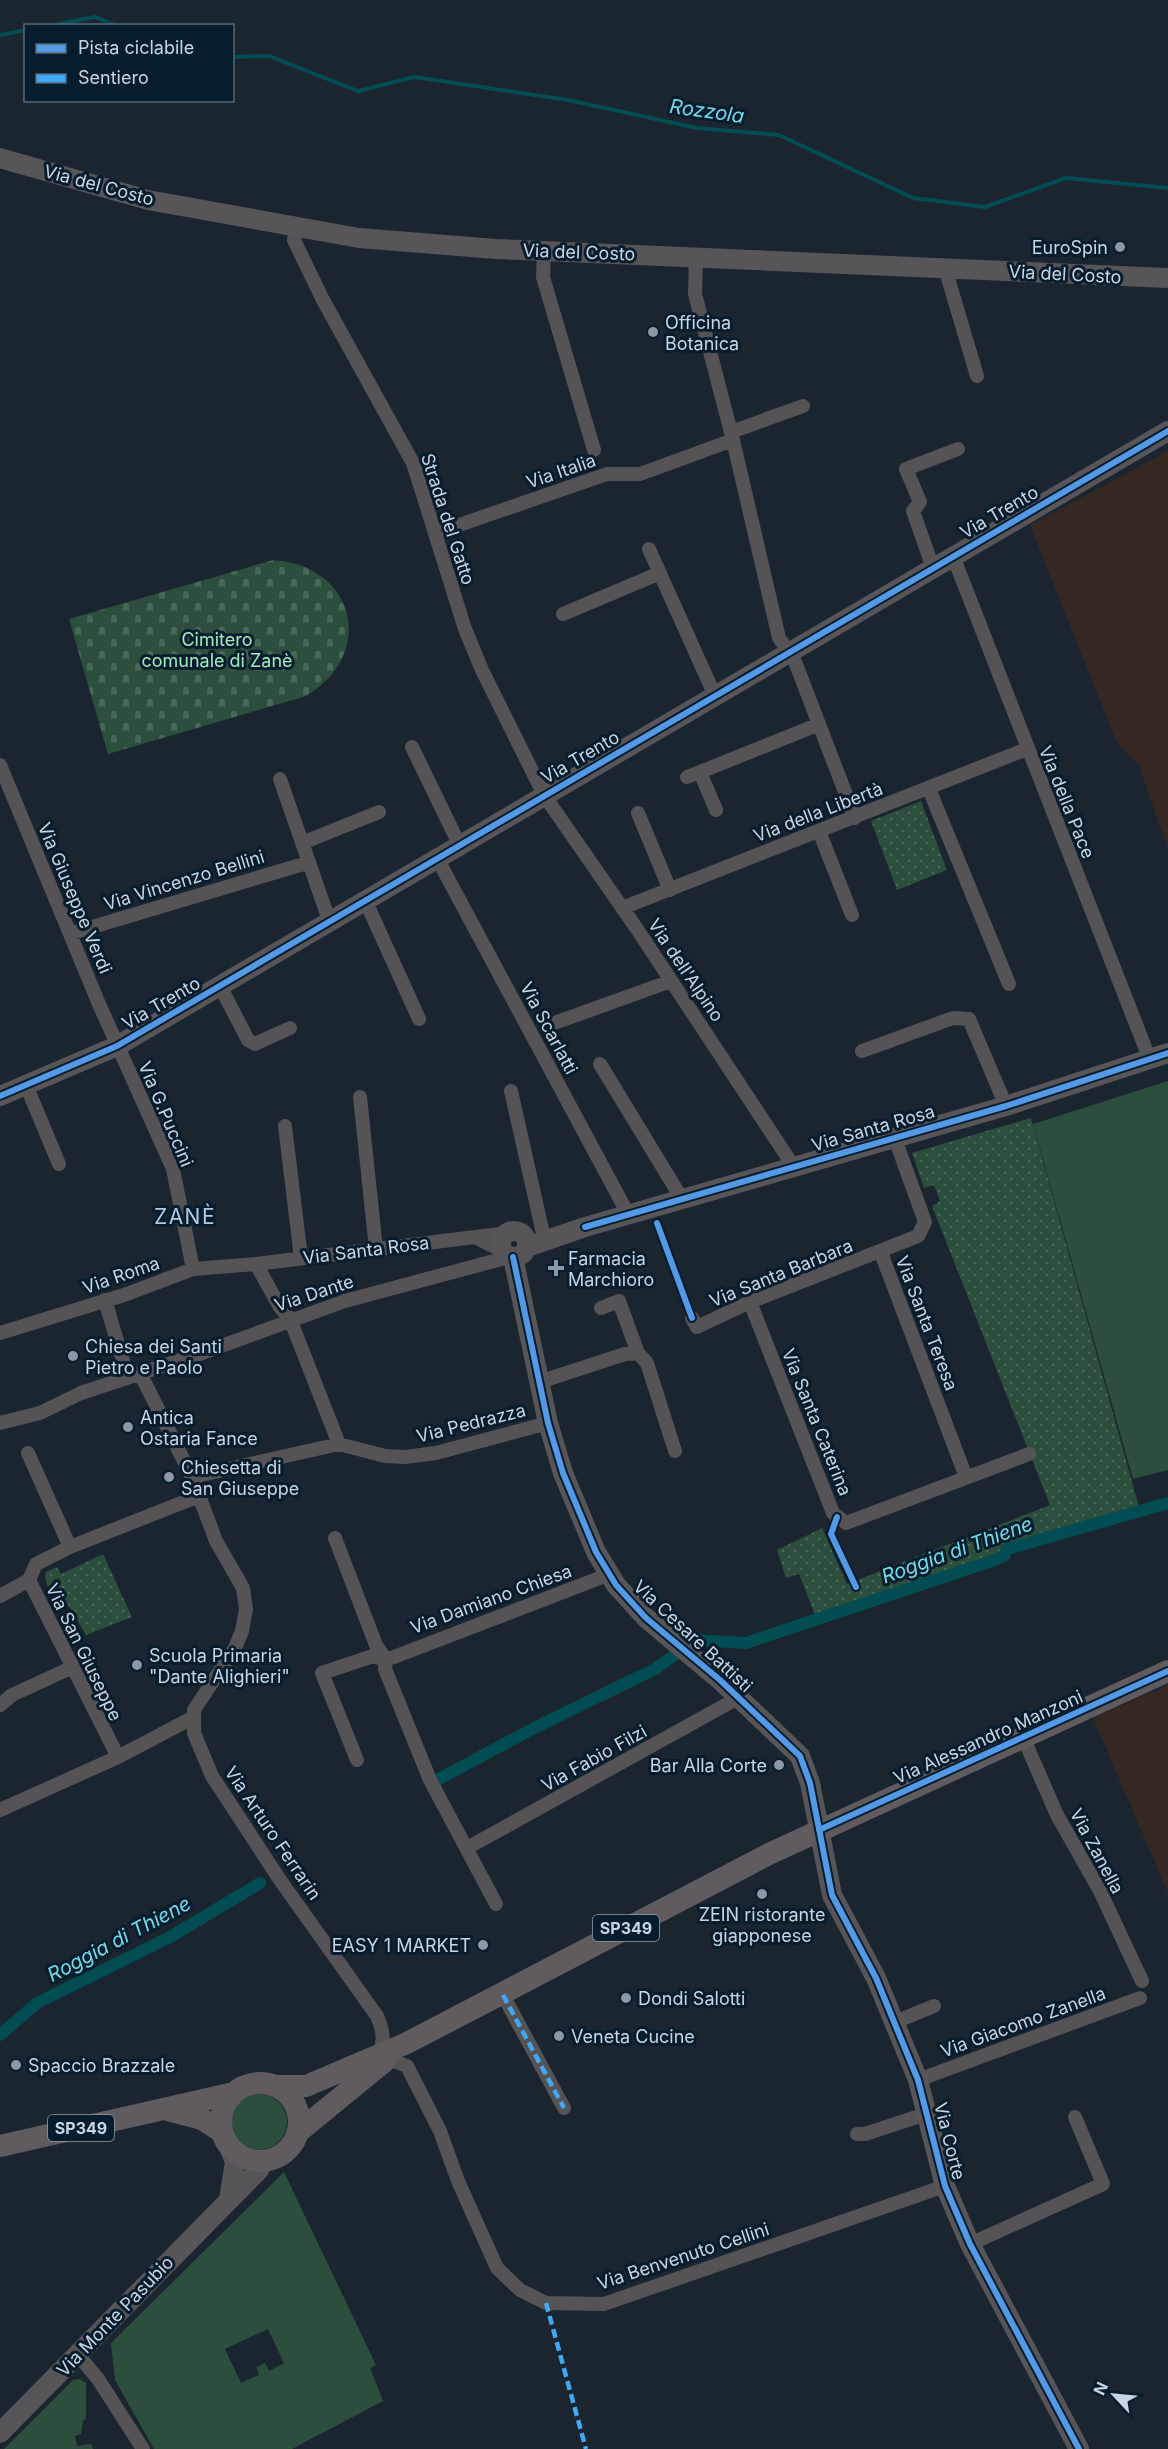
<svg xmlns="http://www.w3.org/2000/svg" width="1168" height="2449" viewBox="0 0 1168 2449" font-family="Inter,sans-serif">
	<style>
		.commercial { fill: #352722 }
		.green { fill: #2b4f3c; fill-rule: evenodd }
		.cemetery { fill: url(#cemetery-stones) }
		.park { fill: url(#park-dots) }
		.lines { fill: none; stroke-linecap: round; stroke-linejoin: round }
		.stream { stroke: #024c53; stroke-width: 4 }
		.canal { stroke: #024c53; stroke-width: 12 }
		.street { stroke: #555356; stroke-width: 14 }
		.secondary { stroke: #585559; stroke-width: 20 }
		.primary { stroke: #605b5f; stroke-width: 22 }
		.quiet { stroke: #3fa9f5; stroke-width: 4.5; stroke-dasharray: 9 4.5; stroke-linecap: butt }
		.cycleway-casing { stroke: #071d2d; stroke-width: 10 }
		.cycleway { stroke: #5399e6; stroke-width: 6 }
		.poi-dot { fill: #8c98a3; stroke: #071d2d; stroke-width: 2 }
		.labels { text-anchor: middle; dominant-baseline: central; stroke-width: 6; stroke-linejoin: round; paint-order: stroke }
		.shield { fill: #071d2d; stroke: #8f9eab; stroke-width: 1.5 }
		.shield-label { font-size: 16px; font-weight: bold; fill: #c9d6e1 }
		.street-label { font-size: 18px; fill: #c9d6e1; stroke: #071d2d }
		.poi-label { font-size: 18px; fill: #c9d6e1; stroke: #071d2d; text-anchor: start }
		.park-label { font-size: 18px; fill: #a0ebbd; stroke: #071d2d }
		.water-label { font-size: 20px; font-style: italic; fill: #72dbe6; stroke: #071d2d }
		.quarter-label { font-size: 21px; letter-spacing: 1.5px; fill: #b1cae1; stroke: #071d2d }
	</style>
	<defs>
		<pattern id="cemetery-stones" width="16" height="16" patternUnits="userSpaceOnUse" patternTransform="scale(1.5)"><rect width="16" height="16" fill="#2b4f3c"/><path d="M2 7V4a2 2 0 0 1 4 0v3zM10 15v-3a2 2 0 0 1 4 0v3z" fill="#486858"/></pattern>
		<pattern id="park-dots" width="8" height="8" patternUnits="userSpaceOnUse" patternTransform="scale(1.5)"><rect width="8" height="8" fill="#2b4f3c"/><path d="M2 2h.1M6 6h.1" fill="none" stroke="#486858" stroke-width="1.8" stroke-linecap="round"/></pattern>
	</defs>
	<rect width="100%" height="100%" fill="#1a252f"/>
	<path class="commercial" d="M1168,451V849L1139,765L1117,743L1030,525Z
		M1168,1685V1893L1093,1718Z"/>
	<path class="green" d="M1168,1081V1470L1133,1479L1033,1124Z
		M231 2122a28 28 0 1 1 56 0a28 28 0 1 1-56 0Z
		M284,2172L376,2365L370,2368L383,2401L292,2449H154L115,2380L111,2343ZM268,2329L284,2363L269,2371L265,2363L256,2367L259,2375L241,2383L225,2349Z
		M79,2379L86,2383V2419L83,2420L81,2434L75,2436L77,2446L91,2444L93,2449H4L73,2380Z"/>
	<path class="cemetery" d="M273,560C355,565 377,654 306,696L108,754L69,619Z"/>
	<path class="park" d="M921,801L947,870L897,890L871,821Z
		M1031,1118L1139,1507L815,1615L799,1574L786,1578L777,1550L822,1528L847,1584L1050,1505L932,1206L940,1201L934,1185L924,1188L912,1153Z
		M103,1554L132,1617L86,1635L57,1586L48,1588L45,1576L46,1572L57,1567L61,1574Z"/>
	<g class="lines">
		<path class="stream" d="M49,26L95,17L117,26
			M0,35L26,30
			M232,57L269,56L358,91L414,77L568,100L697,128L779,135L913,198L985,207L1066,178L1168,188"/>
		<path class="canal" d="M437,1780L536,1727L655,1669L696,1640L746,1643L992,1561L1004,1556L1007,1549L1168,1503
			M0,2035L37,2003L170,1937L260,1883"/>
		<path class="street" d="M296,227L294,240L323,300L413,463L465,629L482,670L544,795L637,929L794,1167
			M544,251L543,277L594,450
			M696,257L695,294L733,440L779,638L794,659L855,818
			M945,268L977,376
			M731,432L803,406
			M436,533L607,474H640L733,440
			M649,549L715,696
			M953,556L1150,1060
			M933,568L913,511L920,502L906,469L958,449
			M563,614L660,573
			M412,747L460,846
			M0,765L99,1004L173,1169L193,1269
			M700,772L817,725
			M687,777L700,772L716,810
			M280,779L330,923
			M929,789L1009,984
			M638,813L670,890
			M819,831L852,915
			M302,843L379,812
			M438,860L628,1214
			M366,902L419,1019
			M622,908L1027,749
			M72,933L307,863
			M220,986L248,1040L255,1044L290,1028
			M546,1026L671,981
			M862,1051L953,1018L969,1019L1006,1106
			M600,1064L682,1199
			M26,1085L59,1164
			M511,1091L542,1229
			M360,1097L376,1249
			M285,1126L301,1258
			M477,1238L503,1251
			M881,1253L966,1477
			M256,1264L280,1307L290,1319L339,1444
			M105,1300L125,1368L143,1379L192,1477L216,1541L243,1588L246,1609L242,1631L235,1648L194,1710V1733L212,1776L280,1880L377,2016C383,2030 385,2040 379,2055
			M750,1302L833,1513L846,1523L1029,1454
			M601,1308L619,1301L638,1353
			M692,1318L697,1327L750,1302L918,1236L925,1222L894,1136
			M0,1333L127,1294L193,1269L256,1264L508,1233
			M539,1382L625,1354L638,1353L647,1363L675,1451
			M0,1423L40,1413L81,1393L205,1352L345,1301L509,1257
			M28,1453L70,1547
			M192,1477L339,1444L385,1456L405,1457L436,1453L548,1423
			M335,1538L376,1645L386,1660
			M0,1596L29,1580
			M386,1660L385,1669L430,1780L496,1904
			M386,1660L610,1574
			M0,1705L12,1695L73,1667
			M1023,1737L1057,1815L1100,1891L1142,1981
			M118,1757L29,1580L36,1564L70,1547L199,1496
			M357,1760L322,1673L373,1656L386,1660
			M0,1810L118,1757L192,1718
			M467,1848L738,1698
			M503,1995L564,2108
			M895,2022L934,2006
			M388,2059L407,2066L440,2131L458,2181L497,2268L520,2290L546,2303L604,2304L945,2186
			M918,2080L1140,1998
			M857,2134H865L929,2113
			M970,2244L1103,2184L1075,2117
			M78,2355L98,2379L143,2449"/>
		<path class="secondary" d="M0,158L148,200L359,238L496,249L1168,278
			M0,1096L117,1046L1168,431
			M501 1244a13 13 0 1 1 26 0a13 13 0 1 1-26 0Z
			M527,1247L585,1227L1006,1106L1168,1053
			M513,1257L548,1423L563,1473L596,1552L616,1585L646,1618L720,1680L800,1756L810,1783L832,1895L876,1978L918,2080L945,2186L970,2244L1079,2449
			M229,2199L235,2162L229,2147
			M0,2433L258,2171L264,2161"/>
		<path class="primary" d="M221 2122a39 39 0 1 1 78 0a39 39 0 1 1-78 0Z
			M274,2086H306L407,2043L771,1853L1168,1671
			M168,2110L202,2119L222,2132
			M297,2133L385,2061
			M0,2146L234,2093"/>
		<path class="quiet" d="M503,1995L564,2108
			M546,2303L586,2449"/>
		<defs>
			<path id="cycleway" d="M0,1096L117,1046L1168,431
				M657,1223L692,1318
				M585,1227L1006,1106L1168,1053
				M513,1257L548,1423L563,1473L596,1552L616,1585L646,1618L720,1680L800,1756L810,1783L832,1895L876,1978L918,2080L945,2186L970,2244L1079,2449
				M837,1517L831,1534L856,1587
				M819,1830L1168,1671"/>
		</defs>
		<use href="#cycleway" class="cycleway-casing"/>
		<use href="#cycleway" class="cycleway"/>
	</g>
	<g class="poi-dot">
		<circle cx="1120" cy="247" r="6"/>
		<circle cx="653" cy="332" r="6"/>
		<path d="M553 1259h6v6h6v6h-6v6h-6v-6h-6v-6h6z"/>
		<circle cx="73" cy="1356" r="6"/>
		<circle cx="128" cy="1427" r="6"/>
		<circle cx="169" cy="1477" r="6"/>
		<circle cx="137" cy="1665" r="6"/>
		<circle cx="779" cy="1765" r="6"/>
		<circle cx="762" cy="1894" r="6"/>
		<circle cx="483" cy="1945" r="6"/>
		<circle cx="626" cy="1998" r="6"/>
		<circle cx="559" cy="2036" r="6"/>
		<circle cx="16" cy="2065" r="6"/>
	</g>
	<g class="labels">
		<g class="shield">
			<rect x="593" y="1915" width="66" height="26" rx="4.5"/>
			<rect x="48" y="2115" width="66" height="26" rx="4.5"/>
		</g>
		<g class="shield-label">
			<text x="626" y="1928">SP349</text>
			<text x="81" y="2128">SP349</text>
		</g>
		<g class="street-label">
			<text transform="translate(99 185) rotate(15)">Via del Costo</text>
			<text transform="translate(579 252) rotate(2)">Via del Costo</text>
			<text transform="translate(1065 274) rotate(3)">Via del Costo</text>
			<text transform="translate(561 471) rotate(-19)">Via Italia</text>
			<text transform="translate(999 512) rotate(-30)">Via Trento</text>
			<text transform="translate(448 519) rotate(72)">Strada del Gatto</text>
			<text transform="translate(580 757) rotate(-30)">Via Trento</text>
			<text transform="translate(1067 802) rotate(68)">Via della Pace</text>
			<text transform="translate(818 812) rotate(-21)">Via della Libertà</text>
			<text transform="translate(184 880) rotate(-17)">Via Vincenzo Bellini</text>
			<text transform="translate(75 898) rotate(67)">Via Giuseppe Verdi</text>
			<text transform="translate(686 970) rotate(56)">Via dell'Alpino</text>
			<text transform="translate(161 1003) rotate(-30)">Via Trento</text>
			<text transform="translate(549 1028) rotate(62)">Via Scarlatti</text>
			<text transform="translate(166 1114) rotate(67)">Via G.Puccini</text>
			<text transform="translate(873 1128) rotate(-16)">Via Santa Rosa</text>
			<text transform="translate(366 1250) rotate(-7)">Via Santa Rosa</text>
			<text transform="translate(781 1273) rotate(-22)">Via Santa Barbara</text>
			<text transform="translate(121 1275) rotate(-19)">Via Roma</text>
			<text transform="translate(314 1293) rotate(-18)">Via Dante</text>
			<text transform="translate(927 1323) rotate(69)">Via Santa Teresa</text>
			<text transform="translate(817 1422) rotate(68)">Via Santa Caterina</text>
			<text transform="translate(471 1423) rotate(-14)">Via Pedrazza</text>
			<text transform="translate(491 1599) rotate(-20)">Via Damiano Chiesa</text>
			<text transform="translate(693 1636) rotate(43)">Via Cesare Battisti</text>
			<text transform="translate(84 1652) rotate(64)">Via San Giuseppe</text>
			<text transform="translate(988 1737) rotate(-24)">Via Alessandro Manzoni</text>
			<text transform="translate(594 1758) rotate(-29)">Via Fabio Filzi</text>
			<text transform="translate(273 1833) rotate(56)">Via Arturo Ferrarin</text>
			<text transform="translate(1097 1851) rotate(62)">Via Zanella</text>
			<text transform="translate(1023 2022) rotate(-20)">Via Giacomo Zanella</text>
			<text transform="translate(950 2141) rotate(76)">Via Corte</text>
			<text transform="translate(683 2256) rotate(-18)">Via Benvenuto Cellini</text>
			<text transform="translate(115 2316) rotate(-46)">Via Monte Pasubio</text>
		</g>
		<g class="poi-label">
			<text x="1108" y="247" text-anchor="end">EuroSpin</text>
			<text x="665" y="322">Officina<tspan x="665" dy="21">Botanica</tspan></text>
			<text x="568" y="1258">Farmacia<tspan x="568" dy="21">Marchioro</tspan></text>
			<text x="85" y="1346">Chiesa dei Santi<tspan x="85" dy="21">Pietro e Paolo</tspan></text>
			<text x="140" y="1417">Antica<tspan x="140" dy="21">Ostaria Fance</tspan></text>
			<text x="181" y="1467">Chiesetta di<tspan x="181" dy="21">San Giuseppe</tspan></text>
			<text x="149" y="1655">Scuola Primaria<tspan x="149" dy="21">"Dante Alighieri"</tspan></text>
			<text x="767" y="1765" text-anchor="end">Bar Alla Corte</text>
			<text x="762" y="1914" text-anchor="middle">ZEIN ristorante<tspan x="762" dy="21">giapponese</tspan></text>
			<text x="471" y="1945" text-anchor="end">EASY 1 MARKET</text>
			<text x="638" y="1998">Dondi Salotti</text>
			<text x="571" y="2036">Veneta Cucine</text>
			<text x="28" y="2065">Spaccio Brazzale</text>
		</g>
		<g class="park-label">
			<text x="217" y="639">Cimitero<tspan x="217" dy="21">comunale di Zanè</tspan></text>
		</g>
		<g class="water-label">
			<text transform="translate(707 111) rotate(8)">Rozzola</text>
			<text transform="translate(957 1550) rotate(-20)">Roggia di Thiene</text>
			<text transform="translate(119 1939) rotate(-28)">Roggia di Thiene</text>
		</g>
		<g class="quarter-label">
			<text x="185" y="1216">ZANÈ</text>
		</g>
	</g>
	<rect x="24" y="24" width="210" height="78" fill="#071d2d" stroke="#556775" stroke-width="1.5"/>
	<rect x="36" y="44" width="30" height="9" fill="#5399e6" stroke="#556775" stroke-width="1.5"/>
	<text x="78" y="54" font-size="18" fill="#c9d6e1">Pista ciclabile</text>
	<rect x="36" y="74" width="30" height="9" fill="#3fa9f5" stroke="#556775" stroke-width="1.5"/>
	<text x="78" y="84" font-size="18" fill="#c9d6e1">Sentiero</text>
	<g transform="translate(1114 2395) rotate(296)" stroke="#071d2d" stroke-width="4.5" paint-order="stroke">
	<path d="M0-4.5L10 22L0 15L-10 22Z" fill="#c9d6e1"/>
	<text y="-9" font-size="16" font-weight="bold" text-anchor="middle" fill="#c9d6e1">N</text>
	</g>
</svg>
